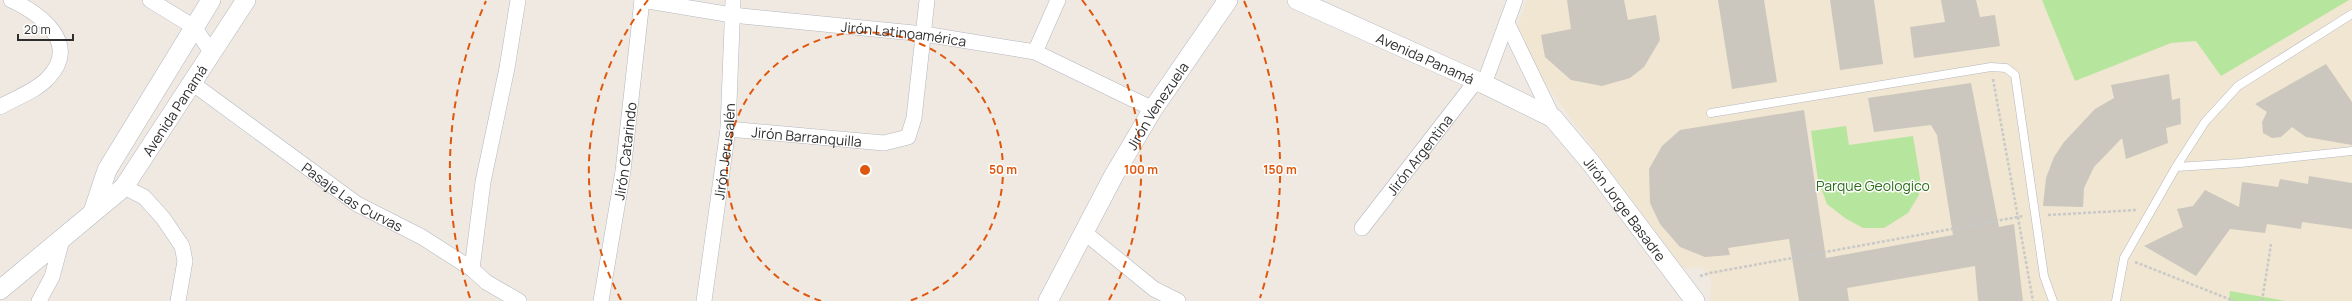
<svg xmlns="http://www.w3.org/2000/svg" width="2352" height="301" viewBox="0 0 2352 301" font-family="Manrope,sans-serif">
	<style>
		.education { fill: #f0e6d1 }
		.green { fill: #b6e59e }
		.building { fill: #cbc7bf }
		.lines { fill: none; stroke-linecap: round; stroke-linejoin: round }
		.service-casing { stroke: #b4b7c1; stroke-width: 9 }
		.minor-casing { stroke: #b4b7c1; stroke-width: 16 }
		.tertiary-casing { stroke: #b4b7c1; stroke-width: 20 }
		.path { stroke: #c9c9c9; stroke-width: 2.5; stroke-dasharray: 3 2; stroke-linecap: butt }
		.service { stroke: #fff; stroke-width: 8 }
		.minor { stroke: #fff; stroke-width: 15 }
		.tertiary { stroke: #fff; stroke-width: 19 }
		.ring { fill: none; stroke: #df570e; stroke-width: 2; stroke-dasharray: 7 5 }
		.labels { text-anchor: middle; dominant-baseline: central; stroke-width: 3; stroke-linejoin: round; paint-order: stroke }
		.street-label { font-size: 14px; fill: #2e2e2e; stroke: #fff }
		.park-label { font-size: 14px; fill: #2c6e1b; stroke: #fff }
		.centre { fill: #df570e; stroke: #fff; stroke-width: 2 }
		.ring-label { font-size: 12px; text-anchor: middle; font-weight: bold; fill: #df570e; stroke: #fff; stroke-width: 3; stroke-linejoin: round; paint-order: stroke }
	</style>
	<rect width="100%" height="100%" fill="#efe9e1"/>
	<path class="education" d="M1527,0H2352V301H1710L1711,280L1702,267L1683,268L1513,40Z"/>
	<path class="green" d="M2042,0H2349L2221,76L2196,41L2171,43L2075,81Z
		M1846,126L1849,145L1913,136L1920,178L1919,195L1908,213L1884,228H1863L1845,218L1827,204L1818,180L1811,131Z
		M2230,291L2286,301H2229Z"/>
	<path class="building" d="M1567,0H1624L1628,20L1656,15L1660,40L1644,67L1630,78L1602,86L1571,80L1545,57L1541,35L1571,29Z
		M1718,0H1764L1777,82L1732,89Z
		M1830,0H1874L1883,64L1840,70Z
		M1941,0H1976L1980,17L1995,15L2000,46L1914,58L1910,27L1945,22Z
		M2326,64L2352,102V145L2306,137L2292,127L2281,137L2272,138L2263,133L2262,122L2267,112L2255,104Z
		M2169,74L2172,100L2180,98L2181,124L2166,128L2168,143L2126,159L2122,138L2094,167L2084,188L2083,207L2043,206L2046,178L2054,157L2064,142L2095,109L2114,98L2111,85Z
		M1971,83L1999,227L2014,224L2023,301H1978L1975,266L1847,288L1849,301H1799L1789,239L1728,248L1730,255L1705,257L1680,247L1660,224L1650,203L1649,169L1662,146L1680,130L1804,110L1826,258L1953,235L1937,135L1931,125L1874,132L1868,98Z
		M2309,176L2352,183V229L2302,222L2301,229L2267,224L2265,233L2230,229L2196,276L2144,246L2183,227L2177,209L2193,206L2205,190L2239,207L2242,182L2278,187L2280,179L2308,184Z"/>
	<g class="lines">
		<defs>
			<path id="service" d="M1711,113L1991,67L2006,68L2015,75L2044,276L2053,301
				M2176,167L2240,163L2352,151
				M2116,301L2124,258L2176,167L2205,122L2238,86L2352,14"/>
			<g id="minor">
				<path d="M150,0L194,27L212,53"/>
				<path id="s1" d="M642,0L732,15L924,34L1035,52L1153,109"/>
				<path d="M1507,23L1553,118"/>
				<path d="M1035,52L1058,0"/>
				<path id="s2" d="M192,83L357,204L422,237L472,269L486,282L519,301"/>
				<path d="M1484,84L1515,0"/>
				<path d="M0,107C15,98 36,91 48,78C81,44 41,14 11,0"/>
				<path id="s3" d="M728,129L884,143L908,137L914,118L927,0"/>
				<path d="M124,187L144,197L163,218L182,246L185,261L178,301"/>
				<path id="s4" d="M1362,228L1476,81"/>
				<path d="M1084,232L1154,289L1178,301"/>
				<path d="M472,269L483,182L507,68L518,0"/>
				<path d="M39,301L52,277L63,236"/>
				<path id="s5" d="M601,301L623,171L642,0"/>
				<path id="s6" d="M704,301L728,129L733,0"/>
			</g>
			<g id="tertiary">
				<path id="s7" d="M1297,0L1484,84L1553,118L1591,163L1695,301"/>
				<path d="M93,212L107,170L211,0"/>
				<path id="s8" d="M0,290L124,187L246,0"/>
				<path id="s9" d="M1048,301L1114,175L1153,109L1228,0"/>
			</g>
		</defs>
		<use href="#service" class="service-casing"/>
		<use href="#minor" class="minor-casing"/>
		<use href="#tertiary" class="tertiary-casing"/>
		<path class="path" d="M1993,79L2033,301
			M2048,215L2137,210
			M2135,262L2234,301
			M1700,276L1710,273L2023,216
			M2262,301L2271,244"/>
		<use href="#service" class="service"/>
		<use href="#minor" class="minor"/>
		<use href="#tertiary" class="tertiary"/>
	</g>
	<g class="ring">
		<path d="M821 301A138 138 0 1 1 909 301"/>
		<path d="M621 300A276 276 0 0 1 648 0M1082 0A276 276 0 0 1 1109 300"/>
		<path d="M470 298A415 415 0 0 1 486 1M1244 1A415 415 0 0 1 1260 298"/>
	</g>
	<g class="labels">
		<g class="street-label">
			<text stroke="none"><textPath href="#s1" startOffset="264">Jirón Latinoamérica</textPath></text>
			<text stroke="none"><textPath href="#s7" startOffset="141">Avenida Panamá</textPath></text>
			<text stroke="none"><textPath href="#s9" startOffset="224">Jirón Venezuela</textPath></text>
			<text stroke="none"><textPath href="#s8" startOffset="253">Avenida Panamá</textPath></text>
			<text stroke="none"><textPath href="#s3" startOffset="79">Jirón Barranquilla</textPath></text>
			<text stroke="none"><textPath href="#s5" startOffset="152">Jirón Catarindo</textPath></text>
			<text stroke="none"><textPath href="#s6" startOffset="151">Jirón Jerusalén</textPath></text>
			<text stroke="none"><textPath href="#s4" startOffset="93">Jirón Argentina</textPath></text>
			<text stroke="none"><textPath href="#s2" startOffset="197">Pasaje Las Curvas</textPath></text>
			<text stroke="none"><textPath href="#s7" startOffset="398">Jirón Jorge Basadre</textPath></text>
		</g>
		<g class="park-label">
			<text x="1873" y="185">Parque Geologico</text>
		</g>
	</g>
	<circle cx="865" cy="170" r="6" class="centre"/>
	<g class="ring-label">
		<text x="1003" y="174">50 m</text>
		<text x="1141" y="174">100 m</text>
		<text x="1280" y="174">150 m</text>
	</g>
	<path d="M18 34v6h55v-6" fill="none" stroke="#2e2e2e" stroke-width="2"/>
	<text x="24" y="34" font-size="12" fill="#2e2e2e" stroke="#ffffff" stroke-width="3" paint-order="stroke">20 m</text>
</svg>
